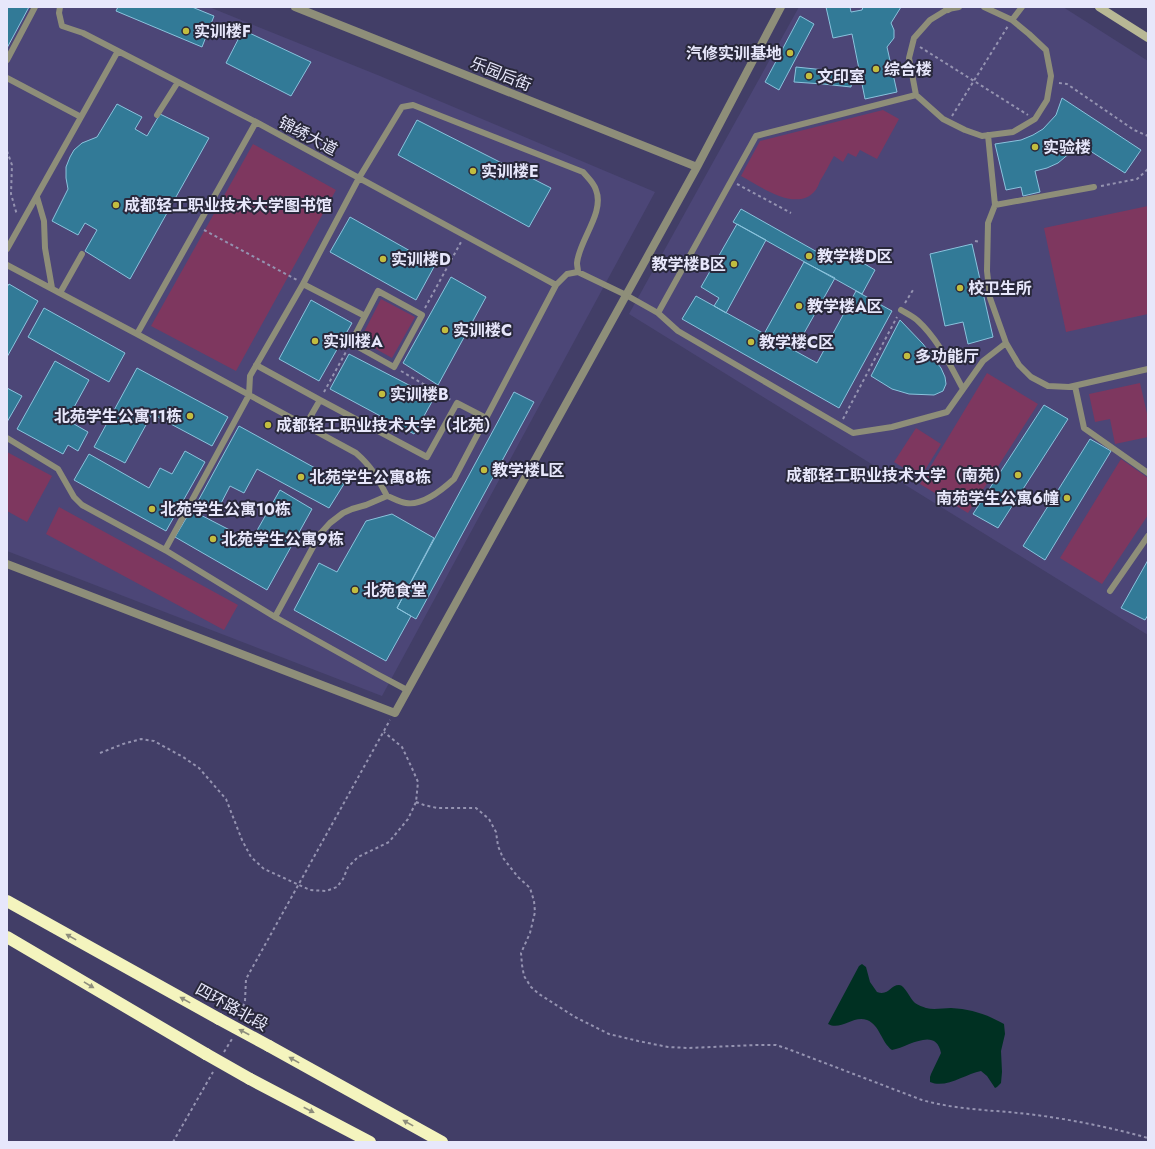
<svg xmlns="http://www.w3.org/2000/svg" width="1155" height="1149" viewBox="0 0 1155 1149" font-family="Jost,'Noto Sans SC',sans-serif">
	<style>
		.built { fill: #4c4677 }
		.green { fill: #7e375f }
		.water { fill: #003022 }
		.building { fill: #327a97; stroke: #8ac3dd }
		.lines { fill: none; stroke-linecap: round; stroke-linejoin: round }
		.path { stroke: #9593b1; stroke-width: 2; stroke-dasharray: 3 3; stroke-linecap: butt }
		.lane { stroke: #8e8e79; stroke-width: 6 }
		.street { stroke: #8e8e79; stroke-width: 8 }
		.secondary { stroke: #b8b895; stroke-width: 8 }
		.highway { stroke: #f4f4be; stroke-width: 12 }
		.highway-bridge { stroke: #f4f4be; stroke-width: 12 }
		.oneway { fill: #8e8e7c }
		.poi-dot { fill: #c2bd3f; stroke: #29283b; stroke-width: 1.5 }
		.labels { text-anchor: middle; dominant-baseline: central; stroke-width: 4; stroke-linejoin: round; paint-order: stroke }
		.poi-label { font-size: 16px; font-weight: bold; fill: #e7e7fb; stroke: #29283b; text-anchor: start }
		.street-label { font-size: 16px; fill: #e7e7fb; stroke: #29283b }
	</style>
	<rect width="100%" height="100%" fill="#423e67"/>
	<path class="built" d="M7,7H209L380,76L655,192L382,696L7,551Z
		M799,7H1063L1148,61V635L629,314Z"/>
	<path class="green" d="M883,110L899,119L877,159L860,150L856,157L848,153L843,162L834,156C829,165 825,173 820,181C819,184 817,189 814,192C795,212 760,186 741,176L760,141Z
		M253,144L336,190L236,371L151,326Z
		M1148,206V314L1066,332L1044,228Z
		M381,299L415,317L392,358L360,340Z
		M987,373L1038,404L968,513L920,484Z
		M1140,383L1148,418V437L1115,444L1110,419L1095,422L1089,394Z
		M916,428L941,444L920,478L894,462Z
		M7,452L52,476L27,522L7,511Z
		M1121,459L1148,478V515L1102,584L1060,558Z
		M59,507L238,605L224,630L46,534Z"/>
	<path class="water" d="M862,964L866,967L870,982L877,992C889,996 890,985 899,985C905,985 910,999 915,1003C918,1005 923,1007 926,1008C934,1010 943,1008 951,1008C971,1009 986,1014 1004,1024L1005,1034L1001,1051L1002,1072L1001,1083L997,1087L995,1088L987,1076L981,1071C965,1074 946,1089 930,1082V1077L931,1074L941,1053C936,1026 908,1047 892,1050C881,1042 880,1025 867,1020C853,1015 841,1031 828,1024L859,966Z"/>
	<path class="building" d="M7,7H29L7,48Z
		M118,7H192L214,16L202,47L116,11Z
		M826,7H850L851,12L862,10L863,7H901L891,23L894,30V38L887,47L897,92L865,99L852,34L833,38Z
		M800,16L814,24L779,90L765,82Z
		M243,30L311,62L291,96L226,63Z
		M796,67L825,70L823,84L794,82Z
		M825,70L853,72L851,87L823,84Z
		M1062,98L1141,150L1125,173L1076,142L1071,152L1058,163L1047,168L1035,171L1040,192L1023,196L1021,187L1006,190L995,144L1021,140L1033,135L1043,129L1056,115Z
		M117,104L142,117L135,129L147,136L160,114L209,138L130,279L85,251L97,230L85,223L78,235L52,221L68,189L66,178V167L70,157L74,150L82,143L97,137Z
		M417,120L551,188L529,227L398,155Z
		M741,209L835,262L841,250L875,270L862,294L733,222Z
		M350,217L435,265L416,300L330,252Z
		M737,224L766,240L726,313L714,306L719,298L701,287Z
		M972,244L993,337L968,344L963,322L945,326L930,254Z
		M804,262L835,278L794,351L764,334Z
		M451,277L486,297L438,385L403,363Z
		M9,284L38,301L7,357V287Z
		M856,291L892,311L839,408L682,319L696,296L817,363Z
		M311,300L352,323L319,381L279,359Z
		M44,308L125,353L109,382L28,337Z
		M900,320L923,344L941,368L945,377L946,384L943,391L934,395L909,394L892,389L871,376Z
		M349,354L434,398L414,434L330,389Z
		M55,361L89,380L67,420L88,432L78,451L68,445L63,454L17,429Z
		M137,368L228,417L212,446L152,414L125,463L94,447Z
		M7,388L22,396L7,422Z
		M514,392L534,402L416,619L397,608Z
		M1044,405L1068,419L998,528L973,514Z
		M239,426L344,484L329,508L257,469L244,493L230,486L216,513L197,503Z
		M1090,439L1111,451L1045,560L1023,546Z
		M185,451L205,462L166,531L74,480L89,454L149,488L160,468L172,474Z
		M280,490L312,509L267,590L175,537L191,510L251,541Z
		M392,514L434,538L397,608L411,616L386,661L294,610L319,563L337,572L366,521Z
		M1148,560V615L1145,620L1121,608Z"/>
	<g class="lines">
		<path class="path" d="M920,47L1028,115
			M1059,83L1067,84L1134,130L1148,136
			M952,116L1008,26
			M7,151L12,165L11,194L17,215
			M737,184L791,213
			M1101,186L1137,179L1148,169
			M204,230L297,280
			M975,241L980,242
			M905,303L913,290
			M425,308L461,242
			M401,371L451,400
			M324,392L347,350
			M843,419L897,317
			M100,753L123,744L141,739L154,741L183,757L199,768L226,799L242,840L251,857L264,869L284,878L310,890L326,891L337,887L343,879L348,867L358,857L389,842L408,819L416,802L418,782L411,766L402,747L384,732
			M416,802L424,805L437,808H476L489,819L496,832L498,846L503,858L518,877L530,888L534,901L535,912L530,933L526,942L521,953L522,965L524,976L531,987L539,994L575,1017L609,1034L638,1041L668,1047L688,1048L756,1045H776L788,1049L922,1100C957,1110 993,1110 1028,1114C1069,1119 1109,1127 1148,1138
			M239,1018L245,1001L246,979L390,720
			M224,1052L232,1039
			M173,1142L213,1072"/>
		<path class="lane" d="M60,7L59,13L62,26L83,33L256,122L556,285
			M959,7L948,9L930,20L914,38L909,58L916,95L943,119L965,130L982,136L1013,132L1035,119L1047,100L1051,76L1046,50L1029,34L1012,20L984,7
			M1012,20L1022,7
			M7,60L35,7
			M7,78L81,117
			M157,115L178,82
			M988,135L995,205L988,223L987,271L990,298L1006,343L1019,365L1031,377L1048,386L1069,387L1148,369
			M37,197L44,221L45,248L52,288
			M995,205L1094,187
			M7,249L118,51
			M7,265L137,334L356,453C372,467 377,477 387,496
			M303,284L365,316
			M378,291L422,315L394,367L351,343Z
			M60,293L82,254
			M901,310C906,313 912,316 917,320C938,339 950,365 963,389
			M658,313L756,136L916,95
			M137,334L256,122
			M256,365L320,400L427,457L457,403L486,418
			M1075,386L1084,428L1148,473
			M305,426L320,400
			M7,438L58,469L74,497L82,505L165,550L275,617L377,674L407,690
			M165,550L249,395L250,376L303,284L359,178L402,107L413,105L583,172C588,178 594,183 596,190C605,213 579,240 577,263C577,266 578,269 578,272
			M1110,591L1148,536
			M275,617L320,534L330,523L343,513L352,509L366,505L387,496C393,498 399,502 406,503C422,506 442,490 454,479L556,285L567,274L578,272L626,295L658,313L678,331L853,433L892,427L947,412L983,361L1006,343"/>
		<path class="street" d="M295,7L697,167
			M947,7L948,9
			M7,564L395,713L697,167L781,7"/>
		<path class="secondary" d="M1099,7L1148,38"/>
		<path class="highway" d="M7,901L219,1019
			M7,937L206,1054
			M269,1046L442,1142
			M250,1079L370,1142"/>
		<path class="highway-bridge" d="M219,1019L269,1046
			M206,1054L250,1079"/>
	</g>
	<defs><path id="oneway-solid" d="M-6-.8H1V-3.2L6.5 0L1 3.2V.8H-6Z"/></defs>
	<g class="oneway">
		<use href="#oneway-solid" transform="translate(71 937) rotate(-151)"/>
		<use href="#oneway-solid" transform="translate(89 985) rotate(31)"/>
		<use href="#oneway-solid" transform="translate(185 1000) rotate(-151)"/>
		<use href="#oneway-solid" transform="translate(244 1032) rotate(-152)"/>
		<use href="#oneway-solid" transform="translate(294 1060) rotate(-151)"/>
		<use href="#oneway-solid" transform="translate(309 1110) rotate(27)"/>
		<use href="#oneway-solid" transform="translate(408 1123) rotate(-151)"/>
	</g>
	<g class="poi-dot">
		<circle cx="186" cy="31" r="4"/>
		<circle cx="790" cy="53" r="4"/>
		<circle cx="876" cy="69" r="4"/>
		<circle cx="809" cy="76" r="4"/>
		<circle cx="1035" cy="147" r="4"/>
		<circle cx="473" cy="171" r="4"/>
		<circle cx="116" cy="205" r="4"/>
		<circle cx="809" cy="256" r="4"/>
		<circle cx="383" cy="259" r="4"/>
		<circle cx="734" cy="264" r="4"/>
		<circle cx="960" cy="288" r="4"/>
		<circle cx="799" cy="306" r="4"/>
		<circle cx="445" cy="330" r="4"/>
		<circle cx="315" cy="341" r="4"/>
		<circle cx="751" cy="342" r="4"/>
		<circle cx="907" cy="356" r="4"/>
		<circle cx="382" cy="394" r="4"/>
		<circle cx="190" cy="416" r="4"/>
		<circle cx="268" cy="425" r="4"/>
		<circle cx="484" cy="470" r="4"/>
		<circle cx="1018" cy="475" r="4"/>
		<circle cx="301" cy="477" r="4"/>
		<circle cx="1067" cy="498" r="4"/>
		<circle cx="152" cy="509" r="4"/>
		<circle cx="213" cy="539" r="4"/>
		<circle cx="355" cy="590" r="4"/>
	</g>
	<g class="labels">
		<g class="poi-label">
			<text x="194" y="31">实训楼F</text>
			<text x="782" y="53" text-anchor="end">汽修实训基地</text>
			<text x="884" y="69">综合楼</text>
			<text x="817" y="76">文印室</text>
			<text x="1043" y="147">实验楼</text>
			<text x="481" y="171">实训楼E</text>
			<text x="124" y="205">成都轻工职业技术大学图书馆</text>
			<text x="817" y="256">教学楼D区</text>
			<text x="391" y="259">实训楼D</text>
			<text x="726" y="264" text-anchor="end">教学楼B区</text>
			<text x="968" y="288">校卫生所</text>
			<text x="807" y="306">教学楼A区</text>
			<text x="453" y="330">实训楼C</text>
			<text x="323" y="341">实训楼A</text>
			<text x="759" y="342">教学楼C区</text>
			<text x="915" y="356">多功能厅</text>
			<text x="390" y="394">实训楼B</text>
			<text x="182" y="416" text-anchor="end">北苑学生公寓11栋</text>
			<text x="276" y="425">成都轻工职业技术大学（北苑）</text>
			<text x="492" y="470">教学楼L区</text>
			<text x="1010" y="475" text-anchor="end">成都轻工职业技术大学（南苑）</text>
			<text x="309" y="477">北苑学生公寓8栋</text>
			<text x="1059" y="498" text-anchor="end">南苑学生公寓6幢</text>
			<text x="160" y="509">北苑学生公寓10栋</text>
			<text x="221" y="539">北苑学生公寓9栋</text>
			<text x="363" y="590">北苑食堂</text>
		</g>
		<g class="street-label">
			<text transform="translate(501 74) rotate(22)">乐园后街</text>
			<text transform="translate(308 136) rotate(28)">锦绣大道</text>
			<text transform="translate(232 1007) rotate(29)">四环路北段</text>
		</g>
	</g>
	<rect width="1155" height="1149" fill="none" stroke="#e7e7fb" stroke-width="16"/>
</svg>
